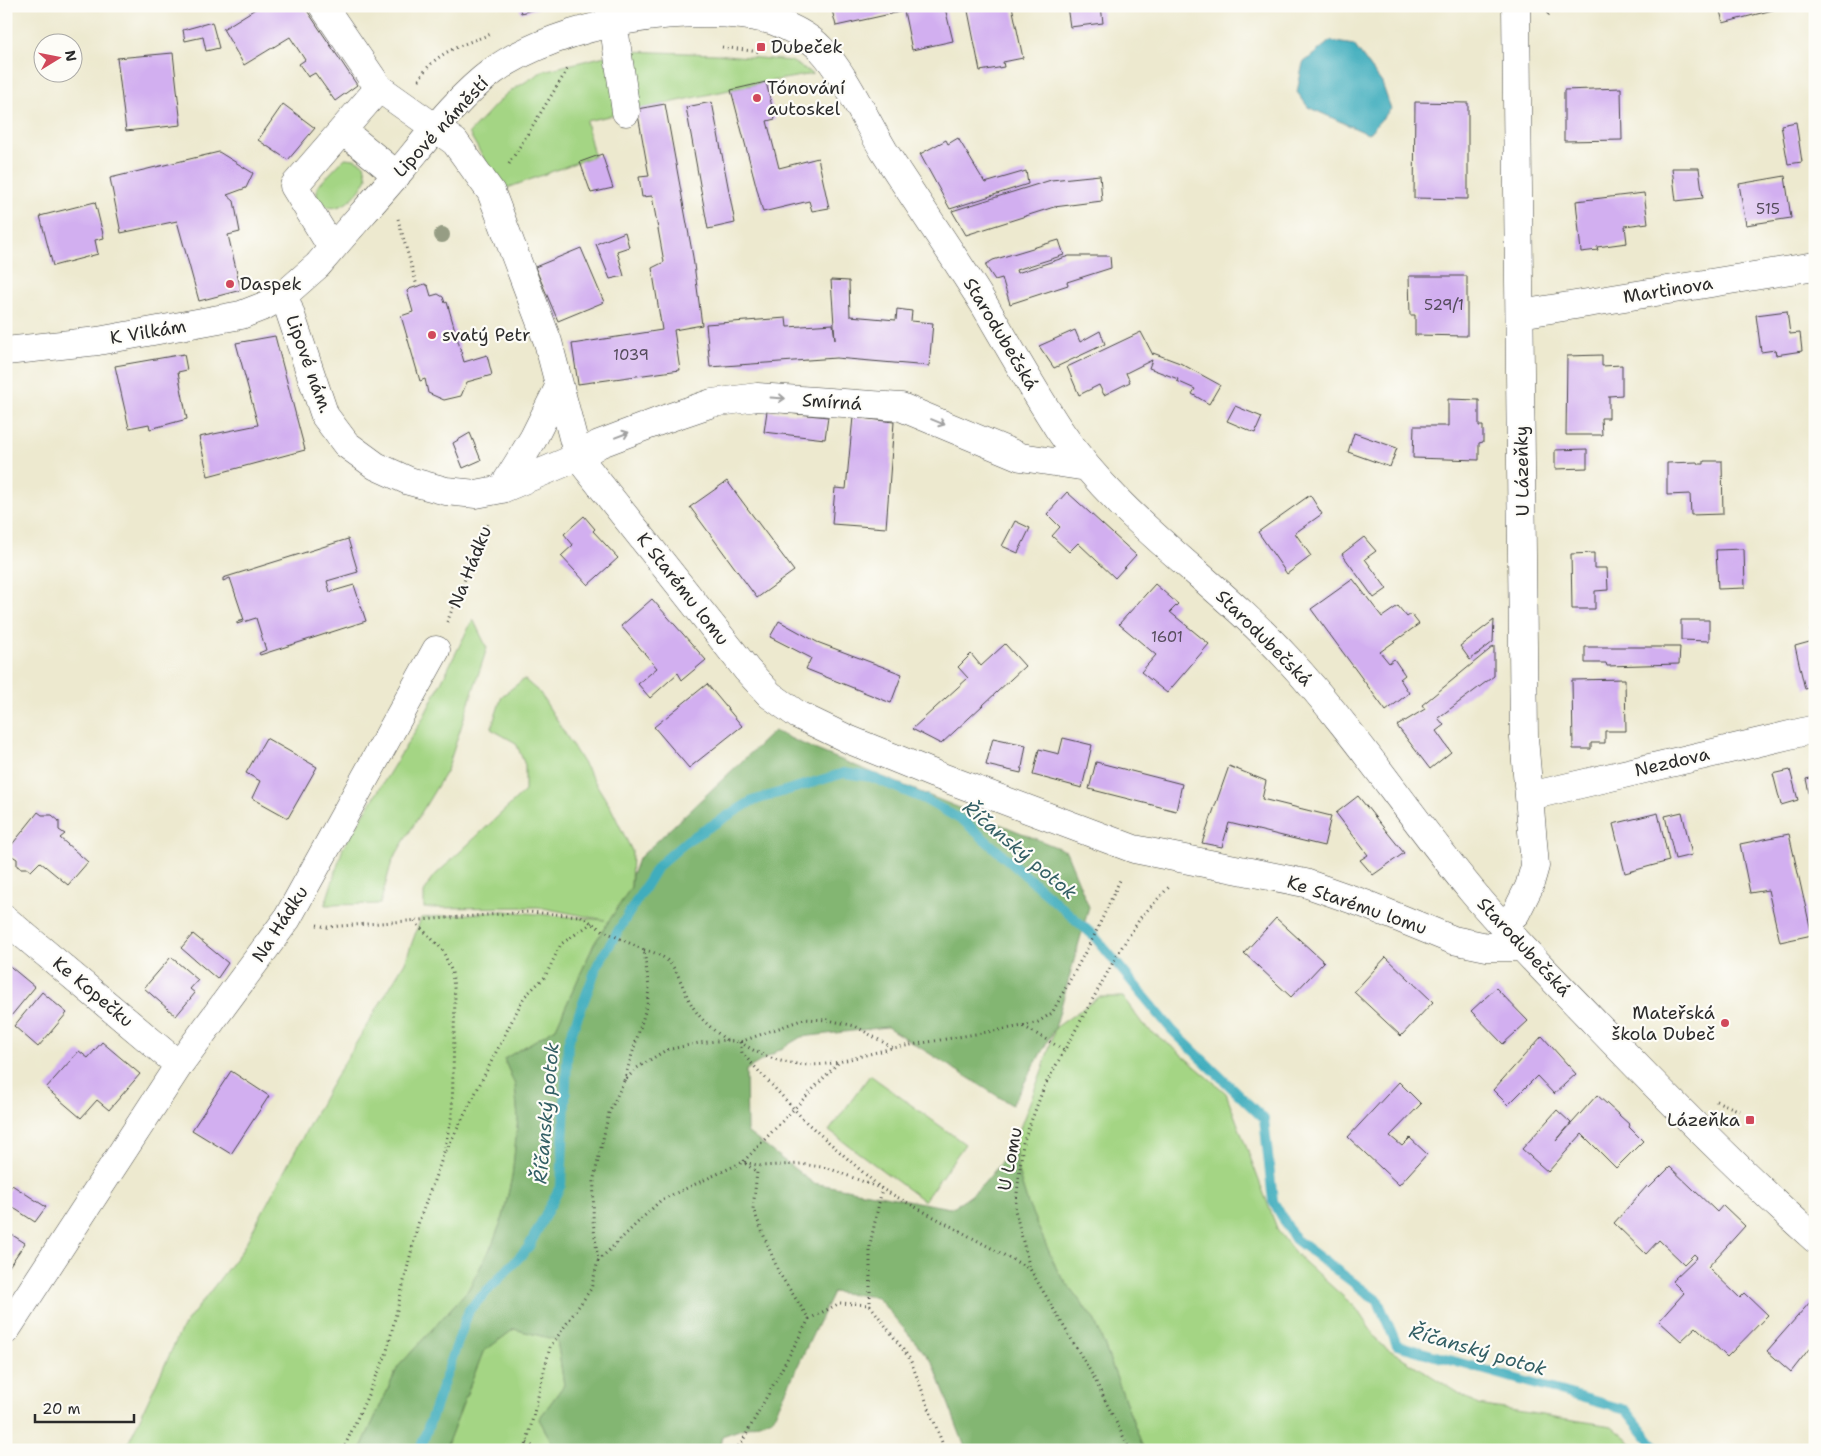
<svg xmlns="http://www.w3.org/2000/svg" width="1821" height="1456" viewBox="0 0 1821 1456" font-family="'Shantell Sans',sans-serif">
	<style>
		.green { fill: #a4d584; stroke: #688058 }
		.forest { fill: #83b672; stroke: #57704e }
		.water { fill: #3fadbd; stroke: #356c74 }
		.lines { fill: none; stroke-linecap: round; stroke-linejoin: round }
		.stream { stroke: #3fadbd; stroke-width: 10 }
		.building { fill: #d2aff0 }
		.minor-casing { stroke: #484844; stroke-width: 29 }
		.path { stroke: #484844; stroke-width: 3; stroke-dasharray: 1 4; stroke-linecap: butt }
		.minor { stroke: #fff; stroke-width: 28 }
		.tree { fill: #969d84 }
		.oneway { stroke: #a0a0a0 }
		.poi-dot { fill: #d1495b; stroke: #fdfcf7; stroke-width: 2 }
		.labels { text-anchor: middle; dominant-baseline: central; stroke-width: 4.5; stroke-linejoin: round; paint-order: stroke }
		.number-label { font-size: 15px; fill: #554c5c }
		.poi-label { font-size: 18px; fill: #2b2b2b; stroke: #fdfcf7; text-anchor: start }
		.street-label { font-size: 18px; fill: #2b2b2b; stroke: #fdfcf7 }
		.water-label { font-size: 19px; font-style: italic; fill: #335f65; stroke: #fdfcf7 }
	</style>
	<rect width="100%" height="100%" fill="#fdfcf7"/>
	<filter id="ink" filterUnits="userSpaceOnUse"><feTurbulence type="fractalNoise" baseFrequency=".02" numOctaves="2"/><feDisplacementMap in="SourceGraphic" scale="10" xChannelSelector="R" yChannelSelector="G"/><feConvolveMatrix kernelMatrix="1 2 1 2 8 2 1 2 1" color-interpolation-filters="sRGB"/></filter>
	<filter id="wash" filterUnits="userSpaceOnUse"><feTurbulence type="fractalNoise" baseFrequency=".0096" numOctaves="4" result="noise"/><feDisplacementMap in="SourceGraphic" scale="20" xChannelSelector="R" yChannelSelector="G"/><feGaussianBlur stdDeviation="1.12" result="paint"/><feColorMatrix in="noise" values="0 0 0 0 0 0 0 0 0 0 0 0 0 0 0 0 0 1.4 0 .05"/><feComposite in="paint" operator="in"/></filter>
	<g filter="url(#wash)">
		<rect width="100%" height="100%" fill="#ede9cf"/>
		<path class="green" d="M626,51L716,54L791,61L813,74L766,82L586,121L594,156L502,190L469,133L506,94L543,71Z
			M345,158L354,159L364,164L367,178C359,196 333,222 317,198V187Z
			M473,619L487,648L447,770L392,861L380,904L325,905L343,848L422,720Z
			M524,679L540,693L611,808L632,851L631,887L594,944L556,1028L504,1059L515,1085L518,1118L512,1177L503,1217L491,1247L468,1290L398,1367L360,1450H125L182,1328L242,1250L329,1088L405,962L421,918L504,911L605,920L538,907L424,908V893L431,879L525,791V765L516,743L491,729L502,696Z
			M1099,997H1123L1144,1026L1175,1049L1226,1093L1278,1231L1297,1255L1356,1308L1380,1344L1478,1405L1612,1426L1640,1450H1144L1095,1321L1058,1272L1028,1204L1017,1169L1015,1141L1044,1065L1055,1028Z
			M870,1075L965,1144L924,1201L829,1131Z
			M514,1329L557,1340L564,1385L539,1419L556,1450H445L483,1352Z"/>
		<path class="forest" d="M774,731L814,749L1066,851L1089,907L1055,1028L1012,1105L887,1027L801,1037L746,1070L747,1132L813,1183L950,1208C980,1195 997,1168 1015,1141L1017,1169L1028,1204L1058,1272L1095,1321L1144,1450H966L933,1363L877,1297L833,1292L773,1418L722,1436L719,1450H556L539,1419L564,1385L557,1340L514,1329L483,1352L445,1450H360L398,1367L468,1290L491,1247L503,1217L512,1177L518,1118L515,1085L504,1059L556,1028L594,944L631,887L632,875L638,859Z"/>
		<path class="water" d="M1330,41L1354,45L1382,83L1391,109L1368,134L1308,107L1297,92L1303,63Z"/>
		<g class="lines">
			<path class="stream" d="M420,1450L469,1310L528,1248L561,1185L568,1042L598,964L657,867L688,840L752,801L844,773L871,777L924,799L965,822L1094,936L1172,1030L1264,1119L1273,1201L1295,1239L1378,1301L1397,1345L1626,1410L1658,1450"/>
		</g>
		<g id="blocks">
			<path class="building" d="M260,6H304L357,85L335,101L315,73L308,77L299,64L305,60L290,37L244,65L223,29Z
				M519,6H542V7L521,13Z
				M831,6H949L945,8L953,41L912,50L904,11L836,26Z
				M967,6H1012L1023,58L1003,62L1004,67L980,71Z
				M1067,6H1101L1103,23L1070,27Z
				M1719,6H1784V7L1723,23Z
				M212,22L219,48L206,51L203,37L185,41L183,30Z
				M173,53L181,125L126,131L117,58Z
				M766,82L775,119L767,121L779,168L818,158L829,208L812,211L809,201L763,212L731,90Z
				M1621,88L1622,140L1564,141V90Z
				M712,102L735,223L708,229L686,107Z
				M1415,102L1468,103V199L1414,198Z
				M283,104L315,128L288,160L258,140Z
				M665,104L693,257L702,325L674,330L680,370L578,384L572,344L662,330L652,268L664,262L652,196L642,197L639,177L649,176L637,109Z
				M1796,122L1802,162L1788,164L1781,125Z
				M958,138L985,183L1026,171L1028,184L950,209L920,154L946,140L948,144Z
				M219,152L253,173L246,188L227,195L234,201L240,232L228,235L241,290L199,301L177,221L121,233L110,178Z
				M602,154L613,188L591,193L580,162Z
				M1672,168H1699L1703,198L1676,201Z
				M1100,175L1102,201L1054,207L966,235L952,211L1051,180Z
				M1785,176L1791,218L1746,225L1739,184Z
				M1644,193L1648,223L1625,226L1627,243L1597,247L1598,250L1581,252L1576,201Z
				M95,202L104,238L95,240L98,254L53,266L40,216Z
				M625,232L629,247L617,251L624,276L610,279L596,244Z
				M1059,240L1064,255L1016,270L1017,273L1069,256H1110L1111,268L1067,282L1068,285L1010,304L1002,278L995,280L985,265L993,260Z
				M581,248L604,302L558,321L535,267Z
				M1409,276H1467V336L1415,335V315H1410Z
				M831,280L849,281L850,316L896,320L897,309L912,311L911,321L933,323L929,366L836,358L710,367L706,324L786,318L787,327L833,324L835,340Z
				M425,284L428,286L431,296L438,294L443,297L445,303L447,302L464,362L487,355L492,375L467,382L461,396L444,400L428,393L425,379L420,381L401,316L413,312L407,291L409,289Z
				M1787,311L1790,334L1800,333L1802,351L1776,355L1775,350L1761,352L1756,315Z
				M1075,330L1080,342L1100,331L1105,344L1054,368L1039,346Z
				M1141,332L1153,355V353L1180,363L1220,385L1209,404L1192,394L1195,389L1177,381L1178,379L1149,368L1152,360L1126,373L1130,382L1104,395L1099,385L1079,395L1067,367Z
				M275,336L305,450L208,476L199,437L258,425L236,343Z
				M184,354L187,370L178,372L187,419L150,429L149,424L129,428L115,366Z
				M1602,355V366L1622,365V395L1609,396V418H1601L1602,435H1566L1567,356Z
				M1448,399L1479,400V426H1483V442L1479,443V460L1413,458L1414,426H1448Z
				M1235,406L1262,417L1255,433L1227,421Z
				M767,411L828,417L825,439L764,432Z
				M853,417L894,422L886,528L832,524L835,488L846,489Z
				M470,433L481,460L463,468L453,443Z
				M1354,433L1397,448L1390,467L1348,452Z
				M1587,449V468L1555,469V450Z
				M1704,461H1722L1723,514L1691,515L1690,494L1667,495V463L1697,462L1698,464H1704Z
				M727,481L794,571L757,598L690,507Z
				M1067,492L1136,555L1115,578L1078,543L1069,552L1052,536L1060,527L1047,514Z
				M1310,495L1322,514L1295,533L1311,556L1287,574L1258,532Z
				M584,516L595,529L593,531L618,558L588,585L561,556L573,545L564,534Z
				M1015,521L1030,528L1018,553L1002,546Z
				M1364,537L1376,551L1365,559L1387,589L1374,598L1342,554Z
				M348,539L358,572L327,581L330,592L354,585L366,621L260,655L259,653L266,650L256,618L237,624V622L244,620L230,578L223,581V578Z
				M1744,549L1745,588L1718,589L1716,550Z
				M1594,553V568H1607L1608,590L1595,591V609H1572L1571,554Z
				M1353,579L1382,617L1398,606L1407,617L1411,614L1419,624L1380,652L1389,663L1394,659L1405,675L1400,679L1409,693L1386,711L1311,609Z
				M1155,584L1178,604L1170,612L1209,644L1167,693L1141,672L1156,655L1119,624Z
				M652,599L706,660L682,680L678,673L650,698L638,684L657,668L621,626Z
				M1494,620L1493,642L1470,660L1460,646Z
				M1681,620H1709V641L1681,640Z
				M779,621L817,642L902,674L891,703L806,669L811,658L770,637Z
				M1815,629V687L1805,689L1795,646L1813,641L1810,630Z
				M1005,644L1025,666L941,744L912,729L968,678L958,667L971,654L981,666Z
				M1494,646V676L1438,718L1444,725L1436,731L1451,752L1430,769L1397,726L1425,709L1422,705Z
				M1585,647H1680L1679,664L1607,666L1606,663H1585Z
				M1625,679L1626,731H1605V743H1591V749H1573L1572,680Z
				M707,684L742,726L689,768L654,727Z
				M266,738L317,767L288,818L252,798L260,781L246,773Z
				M993,738L1026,745L1021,773L986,765Z
				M1063,738L1092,745L1082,788L1033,775L1039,749L1059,754Z
				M1096,762L1182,784L1176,811L1089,789Z
				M1229,766L1266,781L1262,799L1331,816L1324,846L1229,823L1222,847L1202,843Z
				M1790,770L1798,800L1781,805L1773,774Z
				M1815,777V815H1814L1806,779Z
				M1358,796L1404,853L1373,875L1360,860L1368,855L1336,813Z
				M38,812L42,815H52L59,821V830L65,834L60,838L88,862L68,885L40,862L31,871L27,868H21L17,866V859L6,852Z
				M1682,812L1692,855L1675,859L1665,816Z
				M1658,813L1669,861L1625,873L1613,824Z
				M1789,834L1812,935L1780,942L1768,890L1750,893L1740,844Z
				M1276,918L1324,962L1291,997L1244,953Z
				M193,934L228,963L217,979L181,948Z
				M171,957L198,980L190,989L195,993L176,1016L144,988Z
				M1386,957L1433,1002L1401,1036L1354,992Z
				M6,963L35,987L6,1022Z
				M1496,988L1528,1021L1503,1044L1471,1011Z
				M42,992L67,1013L38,1047L14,1026Z
				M1542,1036L1576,1074L1554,1094L1537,1076L1508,1105L1493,1090Z
				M102,1042L140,1074L109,1110L97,1100L81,1118L46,1088L79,1051L88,1058Z
				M231,1071L269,1096L231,1154L192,1130Z
				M1399,1082L1421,1104L1390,1136L1402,1146L1410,1138L1427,1154L1399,1185L1348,1137Z
				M1597,1095L1630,1125L1629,1127L1643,1141L1616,1168L1582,1134L1548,1172L1522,1149L1557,1110L1571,1123L1556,1141Z
				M1670,1167L1717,1212L1723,1205L1745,1226L1708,1267L1740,1298L1745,1293L1768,1315L1727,1357L1696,1327L1681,1341L1659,1321L1684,1293L1672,1281L1697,1257L1694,1254L1684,1264L1659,1240L1646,1254L1614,1223L1647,1186L1649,1188Z
				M12,1185L46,1207L35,1222L6,1203V1194Z
				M6,1231L25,1243L6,1271Z
				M1811,1301L1815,1304V1353L1809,1349L1791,1372L1767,1351Z"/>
		</g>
	</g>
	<g filter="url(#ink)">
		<use href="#blocks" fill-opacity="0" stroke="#484844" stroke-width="1"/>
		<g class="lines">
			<defs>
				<path id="minor" d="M323,6L379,88L455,142L491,192L548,342L578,457L747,670L770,695L798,715L850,740L934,774L1134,849L1305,883L1365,904L1453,940L1487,947H1522
					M608,6L613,20L626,112
					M343,131L397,175
					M332,248L294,186L379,88
					M284,295L325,416L346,444L376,466L409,481L446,491L476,494L502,489L533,439L559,387
					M1520,314L1815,266
					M6,351L98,341L241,315L264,306L284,295L318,265C346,232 376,199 404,166C431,133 459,96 493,71C560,22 696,0 774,21C791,28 809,36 821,49C844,73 866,121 884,151C917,203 953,254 985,306C1009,347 1032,388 1058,428C1118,520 1215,579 1288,659C1355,732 1408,814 1471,890C1510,937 1555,981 1597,1025C1668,1099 1739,1171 1815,1239
					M502,489L578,457L599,444L665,419L712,403L757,397L901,407L1021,457L1087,467
					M1530,796L1815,729
					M6,920L179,1065
					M1502,926L1516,913L1529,887L1535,866L1524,738L1516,6
					M6,1330L179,1065L287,919L436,650"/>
			</defs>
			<use href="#minor" class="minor-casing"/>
			<path class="path" d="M1548,15L1556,6
				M722,47L760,52
				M419,80C434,52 462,45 491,34
				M509,164L569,67
				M398,219L417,286
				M447,622L488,524
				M317,925L327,927L528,912L581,916L602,930L644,950L649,988L647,1005L624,1081
				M644,950C681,957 677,984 695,1010C703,1022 715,1031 726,1040
				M1023,1026L1038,1022L1052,1013L1094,936L1121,878
				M740,1042L742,1053L807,1123L882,1189L870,1245V1305
				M740,1042C771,1063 802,1069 839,1062
				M1716,1101L1740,1111
				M446,1151L524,997L545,977L561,944L592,923
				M598,1261L661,1200L743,1162L761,1166L801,1164L828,1168L882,1189L1030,1269
				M809,1319L840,1303L870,1305L910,1359L945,1450
				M527,1443L539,1450
				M343,1450L386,1355L418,1224L443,1156L452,1114L455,996L452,972L442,949L412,919
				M525,1450L550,1347L591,1289L598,1261L593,1221L594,1178L609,1113L624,1081L637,1068L666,1050L699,1043L726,1040L740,1042L804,1019L828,1020L855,1026L893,1048L1023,1026L1064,1050
				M735,1450L742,1442L809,1319L779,1273L753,1209L757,1172L743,1162L839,1062L892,1048
				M1130,1450L1093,1376L1030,1269L1015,1210L1023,1143L1044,1087L1120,950L1141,917L1169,887"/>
			<use href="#minor" class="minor"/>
		</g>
		<circle class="tree" cx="442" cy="235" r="8"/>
		<defs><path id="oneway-shaft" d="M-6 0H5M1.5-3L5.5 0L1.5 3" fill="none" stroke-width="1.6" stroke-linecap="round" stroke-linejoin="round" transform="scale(1.25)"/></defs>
		<g class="oneway">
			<use href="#oneway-shaft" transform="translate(778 398) rotate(4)"/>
			<use href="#oneway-shaft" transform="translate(938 422) rotate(22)"/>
			<use href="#oneway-shaft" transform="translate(622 435) rotate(-21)"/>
		</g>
	</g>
	<g class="poi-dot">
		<rect x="756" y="42" width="10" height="10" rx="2.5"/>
		<circle cx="757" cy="98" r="5"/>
		<circle cx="230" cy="284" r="5"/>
		<circle cx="432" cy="335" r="5"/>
		<circle cx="1725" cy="1023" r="5"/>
		<rect x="1745" y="1115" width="10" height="10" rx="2.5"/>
	</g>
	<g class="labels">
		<g class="number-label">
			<text x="1768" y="209">515</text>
			<text x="1444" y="305">529/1</text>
			<text x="631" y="355">1039</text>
			<text x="1167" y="637">1601</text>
		</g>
		<g class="poi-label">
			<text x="771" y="47">Dubeček</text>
			<text x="767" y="88">Tónování<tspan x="767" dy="21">autoskel</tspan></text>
			<text x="240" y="284">Daspek</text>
			<text x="442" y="335">svatý Petr</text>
			<text x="1715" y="1013" text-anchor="end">Mateřská<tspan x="1715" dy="21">škola Dubeč</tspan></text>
			<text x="1740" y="1120" text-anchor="end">Lázeňka</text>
		</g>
		<g class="street-label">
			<text transform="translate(441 127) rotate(-47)">Lipové náměstí</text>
			<text transform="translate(1668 290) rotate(-9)">Martinova</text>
			<text transform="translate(148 332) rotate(-9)">K Vilkám</text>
			<text transform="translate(1001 334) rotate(59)">Starodubečská</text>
			<text transform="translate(309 364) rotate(70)">Lipové nám.</text>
			<text transform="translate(832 402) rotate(4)">Smírná</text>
			<text transform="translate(1522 471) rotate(-91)">U Lázeňky</text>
			<text transform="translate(470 567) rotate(-68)">Na Hádku</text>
			<text transform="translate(683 589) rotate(52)">K Starému lomu</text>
			<text transform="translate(1264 638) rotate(45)">Starodubečská</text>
			<text transform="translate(1672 762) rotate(-13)">Nezdova</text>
			<text transform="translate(1357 905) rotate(19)">Ke Starému lomu</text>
			<text transform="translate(280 924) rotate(-57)">Na Hádku</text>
			<text transform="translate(1524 947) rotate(47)">Starodubečská</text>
			<text transform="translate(93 992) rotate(40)">Ke Kopečku</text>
			<text transform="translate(1010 1159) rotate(-79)">U Lomu</text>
		</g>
		<g class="water-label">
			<text transform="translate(1020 850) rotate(40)">Říčanský potok</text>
			<text transform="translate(546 1113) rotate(-85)">Říčanský potok</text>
			<text transform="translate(1478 1350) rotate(16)">Říčanský potok</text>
		</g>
	</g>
	<rect width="1821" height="1456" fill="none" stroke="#fdfcf7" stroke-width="25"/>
	<g transform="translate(58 58) rotate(80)"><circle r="24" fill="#fdfcf7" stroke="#a9a8a5"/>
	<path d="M0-4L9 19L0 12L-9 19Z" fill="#d1495b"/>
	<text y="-8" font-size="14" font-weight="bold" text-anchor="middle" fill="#2b2b2b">N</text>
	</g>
	<path d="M35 1414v8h99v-8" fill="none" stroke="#2b2b2b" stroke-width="2.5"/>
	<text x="42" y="1414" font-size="15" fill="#2b2b2b" stroke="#fdfcf7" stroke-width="4" paint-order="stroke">20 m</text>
</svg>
